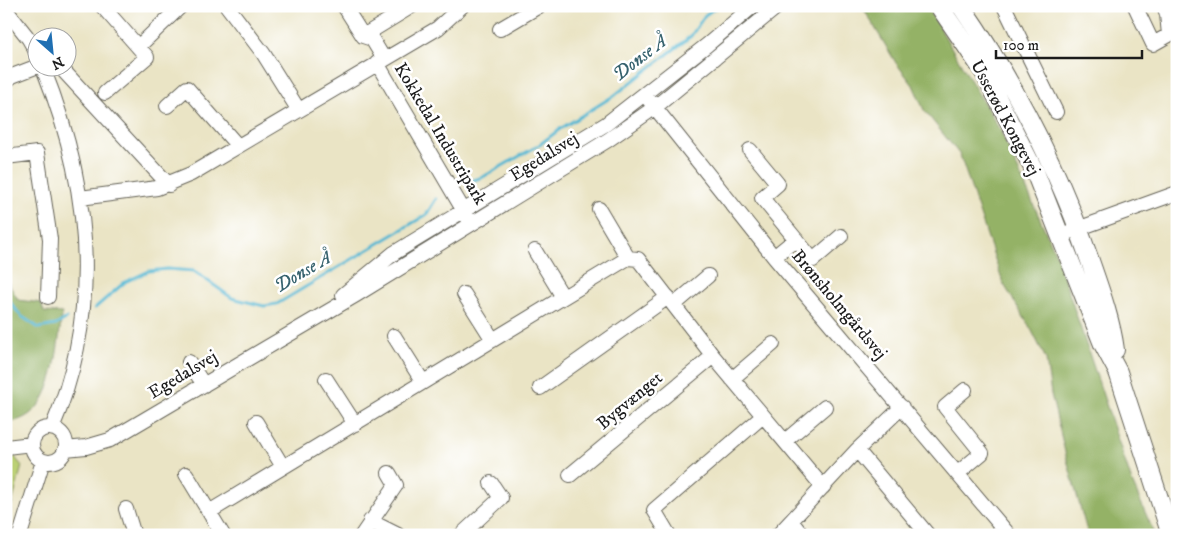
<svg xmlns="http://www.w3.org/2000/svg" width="1183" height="541" viewBox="0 0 1183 541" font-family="'IM FELL DW Pica',serif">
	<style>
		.green { fill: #bbd074; stroke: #6c7648 }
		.forest { fill: #94b266; stroke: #586741 }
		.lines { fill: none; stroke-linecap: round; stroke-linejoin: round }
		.stream { stroke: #55b8d3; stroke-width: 3 }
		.minor-casing { stroke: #646257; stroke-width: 16 }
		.major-casing { stroke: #646257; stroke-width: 20 }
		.minor { stroke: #fff; stroke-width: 14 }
		.major { stroke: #fff; stroke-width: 18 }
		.labels { text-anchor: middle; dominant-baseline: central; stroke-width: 5; stroke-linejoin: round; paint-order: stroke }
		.street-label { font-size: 18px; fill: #1c1c1c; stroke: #fff }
		.water-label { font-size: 19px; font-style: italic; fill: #36626e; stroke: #fff }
	</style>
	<rect width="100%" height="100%" fill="#fff"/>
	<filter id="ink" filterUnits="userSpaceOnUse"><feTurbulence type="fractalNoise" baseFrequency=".02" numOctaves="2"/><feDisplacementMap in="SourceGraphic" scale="10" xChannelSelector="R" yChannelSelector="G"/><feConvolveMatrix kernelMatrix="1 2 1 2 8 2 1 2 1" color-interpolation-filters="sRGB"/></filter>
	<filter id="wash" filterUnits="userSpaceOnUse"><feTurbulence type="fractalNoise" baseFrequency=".0096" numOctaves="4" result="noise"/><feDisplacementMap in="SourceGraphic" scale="20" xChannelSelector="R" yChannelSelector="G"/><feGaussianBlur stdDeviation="1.12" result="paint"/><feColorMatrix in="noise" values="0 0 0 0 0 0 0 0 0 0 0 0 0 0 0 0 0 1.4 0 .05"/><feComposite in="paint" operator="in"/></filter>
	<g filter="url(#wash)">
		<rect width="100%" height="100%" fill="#eae4c5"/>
		<path class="green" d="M13,455L22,466L6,526V457Z"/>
		<path class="forest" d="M862,6H923L934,18L1001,132L1057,257L1132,482L1155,535H1088L1066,456L1051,394L1046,359L1031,329L1003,283L960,155L924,110L913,85L896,63Z
			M6,279L18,300L41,303L44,312L62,313C58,341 56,394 31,413C24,419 15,421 6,424Z"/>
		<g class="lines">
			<path class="stream" d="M468,182L483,177L539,145L560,129L615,95L691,36L705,15L718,6
				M6,297L21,316L39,328L56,325L67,318
				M95,308L125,282L149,271L167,269L194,271L232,298L264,306L277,304L426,215L436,199"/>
		</g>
	</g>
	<g filter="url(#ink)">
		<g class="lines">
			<defs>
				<path id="minor" d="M102,6L147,57L105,93
					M227,6L263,53L298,109
					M344,6L363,36L372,39L384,59
					M1004,6L1056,112
					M1135,6L1153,44L1169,35L1167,14L1164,6
					M6,10L29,39L38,55
					M500,29L539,6
					M363,36L412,6
					M138,47L181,6
					M377,63L468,218
					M43,68C90,185 103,309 52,428
					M61,68L169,185
					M6,81L12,76L38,66
					M645,95L774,257L1009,535
					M167,106L187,88L237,145
					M750,150L778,184L762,198L813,260L841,236
					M6,157L37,153L50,239L48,297
					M80,198L157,188L191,174L438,28L462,6
					M599,209L628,258
					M1069,232L1177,193
					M535,251L563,297
					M774,257L796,239
					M464,294L493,340
					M343,295L394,253L606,124L707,45L753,6
					M674,305L708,276
					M394,336L423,382
					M189,362L204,385
					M326,379L355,424
					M732,379L773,344
					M540,388L668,297
					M256,422L283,467
					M32 445a17 17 0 1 1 34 0a17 17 0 1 1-34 0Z
					M785,441L825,407
					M6,447L32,444
					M65,449L86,447L110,440L356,295L608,140L654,108L778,6
					M857,450L928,535
					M958,473L982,453L945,407L965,390
					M186,474L223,535
					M570,475L713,356
					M126,509L134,535
					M209,512L628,258L638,259L713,356L823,487
					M370,521L398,535
					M791,521L802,535
					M20,535L43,461
					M362,535L396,485L389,473
					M461,535L501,498L491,483
					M669,535L654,510L763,416
					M778,535L857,450L902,407"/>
				<path id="major" d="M939,6L984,72L1035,172L1103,344L1118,372L1171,535
					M961,6C1015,84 1058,169 1089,258C1099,287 1111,319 1115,350"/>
			</defs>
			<use href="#minor" class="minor-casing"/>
			<use href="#major" class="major-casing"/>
			<use href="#minor" class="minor"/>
			<use href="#major" class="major"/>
		</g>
	</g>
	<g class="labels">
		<g class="street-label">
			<text transform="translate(1005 118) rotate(62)">Usserød Kongevej</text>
			<text transform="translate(440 134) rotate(59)">Kokkedal Industripark</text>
			<text transform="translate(544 157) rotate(-32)">Egedalsvej</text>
			<text transform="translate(839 305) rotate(50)">Brønsholmgårdsvej</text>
			<text transform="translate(183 375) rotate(-31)">Egedalsvej</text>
			<text transform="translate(630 401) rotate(-40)">Bygvænget</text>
		</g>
		<g class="water-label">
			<text transform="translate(640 58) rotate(-38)">Donse Å</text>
			<text transform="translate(303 272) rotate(-31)">Donse Å</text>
		</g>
	</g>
	<rect width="1183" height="541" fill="none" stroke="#fff" stroke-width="25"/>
	<g transform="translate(52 52) rotate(153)"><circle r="24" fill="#ffffff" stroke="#a4a4a4"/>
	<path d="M0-4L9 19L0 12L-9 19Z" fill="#1f6fb2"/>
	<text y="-8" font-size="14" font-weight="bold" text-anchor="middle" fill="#1c1c1c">N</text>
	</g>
	<path d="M996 50v8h146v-8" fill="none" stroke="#1c1c1c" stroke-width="2.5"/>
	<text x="1003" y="50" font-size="15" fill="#1c1c1c" stroke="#ffffff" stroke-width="4" paint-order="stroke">100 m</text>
</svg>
